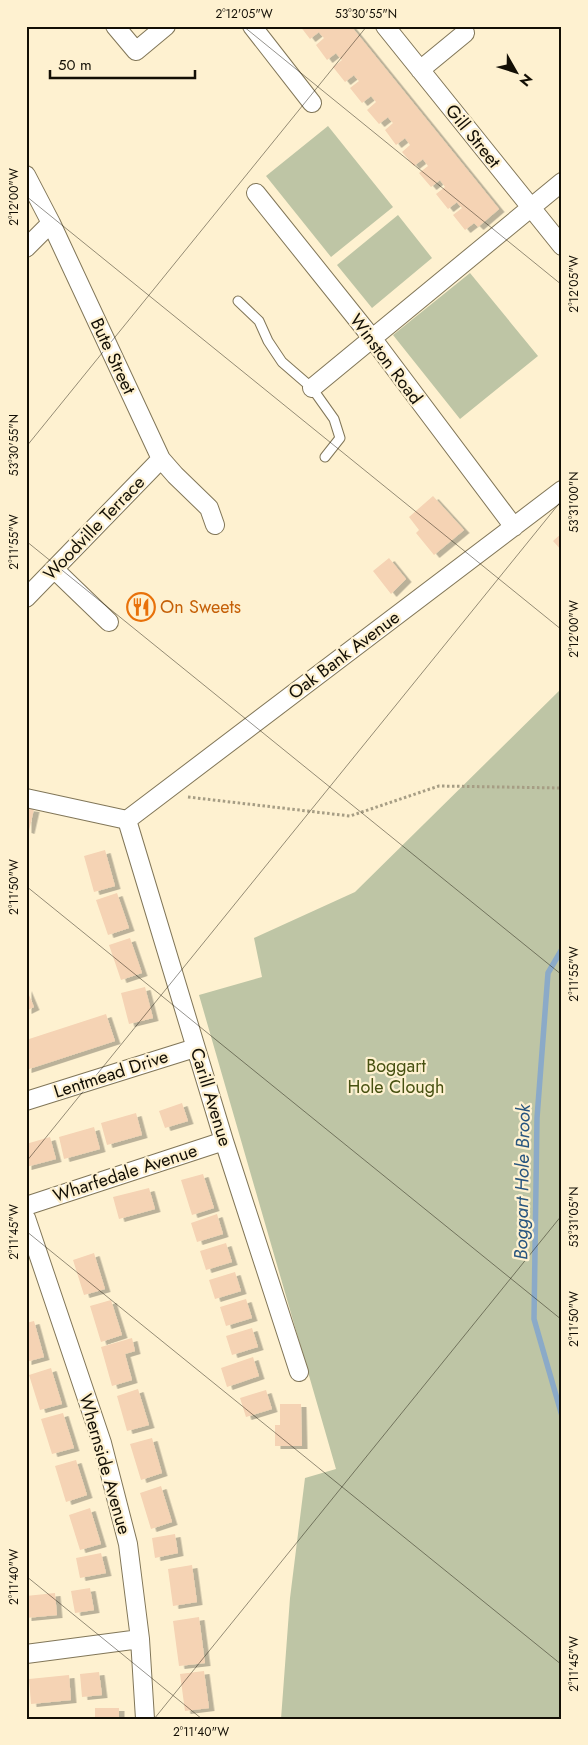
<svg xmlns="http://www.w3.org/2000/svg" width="588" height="1745" viewBox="0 0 588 1745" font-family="Jost,sans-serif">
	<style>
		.green { fill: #bec5a5 }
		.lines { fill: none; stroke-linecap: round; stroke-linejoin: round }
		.stream { stroke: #8baac8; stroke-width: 5.5 }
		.building { fill: #f5d3b4; filter: url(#shadow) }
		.lane-casing { stroke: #817658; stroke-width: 11 }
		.street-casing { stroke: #817658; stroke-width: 20 }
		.path { stroke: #a69d84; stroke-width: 3; stroke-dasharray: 2.5 2.5; stroke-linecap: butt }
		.lane { stroke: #fff; stroke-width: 9 }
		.street { stroke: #fff; stroke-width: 18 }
		.ticks { fill: none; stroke: #130f05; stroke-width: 1; stroke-opacity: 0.45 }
		.labels { text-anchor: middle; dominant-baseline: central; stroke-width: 4.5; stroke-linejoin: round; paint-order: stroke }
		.street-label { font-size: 18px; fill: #130f05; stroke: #fef1d0 }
		.food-label { font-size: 18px; fill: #c56008; stroke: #fef1d0; text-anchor: start }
		.park-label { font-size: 18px; fill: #475111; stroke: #fef1d0 }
		.water-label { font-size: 19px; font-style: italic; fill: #28557f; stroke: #fef1d0 }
		.neatline { fill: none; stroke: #130f05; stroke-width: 2 }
		.ticks-label { font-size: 12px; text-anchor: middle; fill: #130f05 }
	</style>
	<defs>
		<filter id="shadow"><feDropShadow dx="5.5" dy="3" stdDeviation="0" flood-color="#0004"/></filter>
	</defs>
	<rect width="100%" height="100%" fill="#fef1d0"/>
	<path class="green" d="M328,126L393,207L331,257L266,176Z
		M398,215L432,258L372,308L337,265Z
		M470,273L538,356L460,419L393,335Z
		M562,688V1719H281L290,1598L305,1478L336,1469L199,995L262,977L254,938L355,892Z"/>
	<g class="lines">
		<path class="stream" d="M562,949L548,973L537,1118L534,1319L562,1416"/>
	</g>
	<path class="building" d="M300,26H351L499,209L478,227L474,223L465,230L453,215L462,208L459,205L457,202L448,209L436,194L445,187L440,180L431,187L419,173L428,166L425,162L423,159L414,166L402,152L410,145L405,138L396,145L385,130L393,123L390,120L388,117L379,124L367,110L376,102L371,96L362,103L350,88L359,81L356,78L354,75L345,82L333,67L342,60L339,57L336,53L327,60L316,45L324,38L321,35L319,32L310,39Z
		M433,496L464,530L434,555L416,533L419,530L409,517Z
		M562,533V551L553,541Z
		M389,558L406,579L391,594L373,571Z
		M26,808L34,809L29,831L26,830Z
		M105,850L115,886L94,892L84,856Z
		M117,893L129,928L108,935L96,900Z
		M130,938L142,973L121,980L109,945Z
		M145,987L153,1018L129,1024L121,993Z
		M26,988L34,1007L26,1011Z
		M106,1014L115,1041L26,1070V1040Z
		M182,1103L188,1121L165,1128L159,1111Z
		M136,1113L142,1135L107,1145L101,1123Z
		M94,1127L100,1149L64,1159L59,1137Z
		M50,1137L56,1159L26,1167V1144Z
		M203,1174L214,1208L192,1215L181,1180Z
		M149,1188L155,1209L119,1219L113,1197Z
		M217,1214L223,1234L197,1242L191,1223Z
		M226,1243L232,1262L206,1270L200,1251Z
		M94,1253L105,1289L84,1295L73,1260Z
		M235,1272L241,1291L215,1299L209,1280Z
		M246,1299L252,1318L226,1326L220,1307Z
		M111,1300L122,1335L101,1342L90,1306Z
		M34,1321L44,1357L26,1362V1323Z
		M252,1328L258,1347L232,1355L226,1336Z
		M132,1338L135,1351L125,1354L132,1380L112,1386L101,1347Z
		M253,1357L259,1376L227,1387L221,1368Z
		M51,1368L62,1404L40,1410L29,1375Z
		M138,1389L149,1425L127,1431L117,1396Z
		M266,1390L272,1409L246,1417L240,1398Z
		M280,1404H301L302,1446H275V1425H280Z
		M63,1413L74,1448L52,1454L41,1419Z
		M152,1438L162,1473L141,1480L130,1444Z
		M76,1460L87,1495L66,1502L55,1466Z
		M161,1486L172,1522L151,1529L140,1493Z
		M90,1508L101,1544L80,1550L69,1515Z
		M175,1534L178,1553L155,1558L152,1538Z
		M101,1553L106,1573L80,1578L76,1558Z
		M192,1565L197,1602L173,1606L168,1569Z
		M90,1588L94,1610L75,1613L71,1591Z
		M55,1593L57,1615L26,1618V1596Z
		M199,1617L205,1663L179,1666L173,1621Z
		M204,1671L209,1708L185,1711L180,1674Z
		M99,1672L102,1695L82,1697L80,1674Z
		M69,1675L71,1700L31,1704L29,1679Z
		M95,1708H119V1719H95Z"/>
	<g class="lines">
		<defs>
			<path id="lane" d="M238,301L259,321L268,341L282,362L312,388L334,419L340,438L325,457"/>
			<path id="street" d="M115,26L136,51L166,26
				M252,26L312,103
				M385,26L562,246
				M420,70L465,33
				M26,175L51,223L161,459L175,475L209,508L215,525
				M256,193L372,338L514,527
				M26,248L51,223
				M312,388L562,182
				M54,569L109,622
				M26,598L161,459
				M26,798L127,820
				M127,820L224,1141L299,1372
				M127,820L562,490
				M26,1101L195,1048
				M26,1206L224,1141
				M26,1218L102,1443L128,1544L140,1639L145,1719
				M26,1654L140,1639"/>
		</defs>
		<use href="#lane" class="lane-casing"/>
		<use href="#street" class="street-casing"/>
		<path class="path" d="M188,797L350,816L439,786L562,788"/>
		<use href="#lane" class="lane"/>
		<use href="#street" class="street"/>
	</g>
	<path class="ticks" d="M243,26L562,285M26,196L562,630M26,447L367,26M26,541L562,975M26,886L562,1320M26,1162L562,500M26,1231L562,1665M26,1576L202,1719M154,1719L562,1215"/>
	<defs>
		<symbol id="restaurant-ring" viewBox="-11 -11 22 22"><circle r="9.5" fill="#fef1d0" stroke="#e8710a" stroke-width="1.5"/><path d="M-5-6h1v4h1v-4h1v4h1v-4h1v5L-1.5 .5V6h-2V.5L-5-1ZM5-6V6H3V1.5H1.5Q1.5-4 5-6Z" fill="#e8710a"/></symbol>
	</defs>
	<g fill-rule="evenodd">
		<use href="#restaurant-ring" x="125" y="591" width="32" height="32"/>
	</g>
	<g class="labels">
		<g class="street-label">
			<text transform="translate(473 136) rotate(51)">Gill Street</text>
			<text transform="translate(113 356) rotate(65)">Bute Street</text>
			<text transform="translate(386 359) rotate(53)">Winston Road</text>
			<text transform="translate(94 528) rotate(-46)">Woodville Terrace</text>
			<text transform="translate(344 655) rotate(-37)">Oak Bank Avenue</text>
			<text transform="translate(111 1074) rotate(-18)">Lentmead Drive</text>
			<text transform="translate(211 1097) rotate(73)">Carill Avenue</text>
			<text transform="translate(125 1173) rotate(-18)">Wharfedale Avenue</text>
			<text transform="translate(105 1464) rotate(74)">Whernside Avenue</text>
		</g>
		<g class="food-label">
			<text x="160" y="607">On Sweets</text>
		</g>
		<g class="park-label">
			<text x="396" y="1066">Boggart<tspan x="396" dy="21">Hole Clough</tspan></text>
		</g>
		<g class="water-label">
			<text transform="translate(522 1182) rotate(-89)">Boggart Hole Brook</text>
		</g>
	</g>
	<rect width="588" height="1745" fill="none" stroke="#fef1d0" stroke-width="55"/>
	<g transform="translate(516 72) rotate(129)" stroke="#fef1d0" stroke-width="4" paint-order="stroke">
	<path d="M0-4L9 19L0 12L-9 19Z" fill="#130f05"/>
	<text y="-8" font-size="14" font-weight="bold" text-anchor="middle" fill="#130f05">N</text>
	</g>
	<path d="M50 70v8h145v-8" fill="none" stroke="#130f05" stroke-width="2.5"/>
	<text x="58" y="70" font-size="15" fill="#130f05" stroke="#fef1d0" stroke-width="4" paint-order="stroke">50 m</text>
	<rect x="28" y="28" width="532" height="1690" class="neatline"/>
	<g class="ticks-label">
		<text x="244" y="18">2°12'05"W</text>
		<text x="366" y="18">53°30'55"N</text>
		<text transform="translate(14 197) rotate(-90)" y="4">2°12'00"W</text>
		<text transform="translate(574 284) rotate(-90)" y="4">2°12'05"W</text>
		<text transform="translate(14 445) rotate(-90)" y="4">53°30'55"N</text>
		<text transform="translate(574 502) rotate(-90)" y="4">53°31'00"N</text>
		<text transform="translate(14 542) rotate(-90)" y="4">2°11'55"W</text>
		<text transform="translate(574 629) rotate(-90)" y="4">2°12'00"W</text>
		<text transform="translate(14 887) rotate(-90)" y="4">2°11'50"W</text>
		<text transform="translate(574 974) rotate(-90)" y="4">2°11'55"W</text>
		<text transform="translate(574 1217) rotate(-90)" y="4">53°31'05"N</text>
		<text transform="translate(14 1232) rotate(-90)" y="4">2°11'45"W</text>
		<text transform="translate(574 1319) rotate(-90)" y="4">2°11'50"W</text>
		<text transform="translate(14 1577) rotate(-90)" y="4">2°11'40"W</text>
		<text transform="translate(574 1664) rotate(-90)" y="4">2°11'45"W</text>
		<text x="201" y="1736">2°11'40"W</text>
	</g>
</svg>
